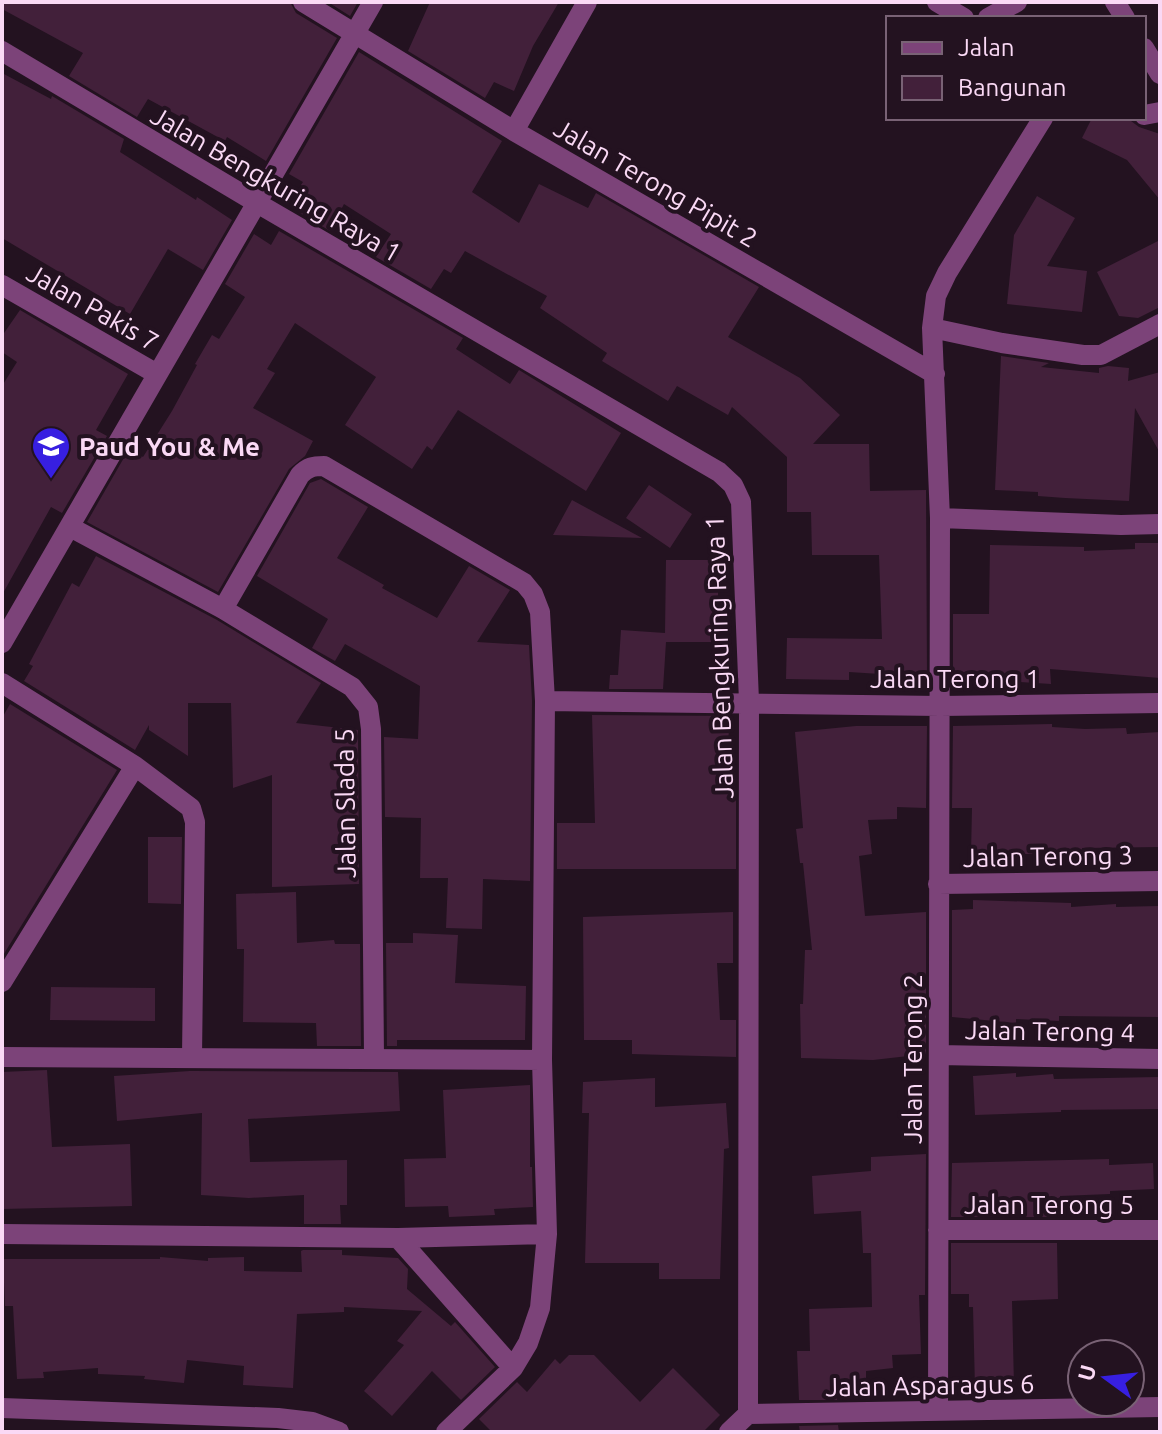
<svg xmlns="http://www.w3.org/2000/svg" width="1162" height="1434" viewBox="0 0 1162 1434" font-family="Ubuntu,sans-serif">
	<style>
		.building { fill: #42203a }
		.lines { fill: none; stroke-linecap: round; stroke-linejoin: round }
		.minor { stroke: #7c4379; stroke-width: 20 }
		.labels { text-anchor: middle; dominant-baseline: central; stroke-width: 8; stroke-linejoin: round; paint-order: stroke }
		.street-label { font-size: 26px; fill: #fad9f5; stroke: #231220 }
		.poi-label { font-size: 26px; font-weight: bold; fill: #fad9f5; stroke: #231220; text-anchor: start }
	</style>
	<rect width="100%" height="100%" fill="#231220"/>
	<path class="building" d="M2,2H290L296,13L337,38L266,161L227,137L225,141L148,99L137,117L69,76L83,53L2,9Z
		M328,2H358L350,16Z
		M430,2H559L533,46L514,91L494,82L485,98L408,51Z
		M359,52L502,141L472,192L519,223L539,184L588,208L596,193L759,287L728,337L800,378L840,415L813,444H869L870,491L926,490L927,677L849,672V680L786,679L787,638L882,639L879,555H812L811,512H787V457L732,407L728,415L677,386L668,401L602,361L607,353L540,308L547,296L465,251L451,273L444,269L431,289L376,257L391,234L344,204L330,231L292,208L304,187L301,185L303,182L289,174Z
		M2,73L51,99L52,96L124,139L120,152L196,200L197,197L232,220L203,270L168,249L130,314L2,238Z
		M1092,118H1127L1139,127L1160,134V200L1127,160L1082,138Z
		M1037,196L1075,218L1047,266L1087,271L1082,312L1007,304L1014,235Z
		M279,231L463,338L456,349L510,384L519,370L621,433L586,491L458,410L432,450L427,446L412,469L345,425L376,377L295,323L267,369L275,373L253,408L313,441L305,456L289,469L218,592L87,522L129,449L143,457L172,411L197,365L195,364L212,335L219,339L245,297L225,284L254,234L271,245Z
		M1160,240V307L1138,318L1119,316L1097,272Z
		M20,310L128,374L96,430L107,436L62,513L51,507L2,595V386L17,362L2,352V336Z
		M1001,356L1049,363L1041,367L1099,373V368L1108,366L1129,368L1128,381L1160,372V453L1135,408L1129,501L1065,498L1038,496V492L995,490Z
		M321,479L368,507L337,558L384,585L382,588L437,618L469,566L510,590L477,642L529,645L532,701L530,881L483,879L482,929L446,928L448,878H420L421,818L385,817L384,737L418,739L420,686L345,644L335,661L312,648L328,619L257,576L310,483Z
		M649,485L692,514L670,548L626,518Z
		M572,500L642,538L553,535Z
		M1135,543H1160V678L1050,669L1051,684L953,678V614H989L990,545L1084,547V551L1135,549Z
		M96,556L217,620L321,683L296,723L358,730L359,884L272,887V775L233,788L231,703H188V756L149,730V725L135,750L24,681L33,666L29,664L72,583L79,587Z
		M666,560H718V602H722L723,642H666L663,689H609L610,675H618L621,630L665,633Z
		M10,704L117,770L2,957V718Z
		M592,715L729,716L728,767L733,766L736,802V869H557V823H595Z
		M1052,724V727L1085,729L1126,728L1127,734L1160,732V847L1082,848V854H971L972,808H952L953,726Z
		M856,726H927L926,808L897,807V819L868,820L872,854L859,856L865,916L926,912V1054L873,1060L801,1058L800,1004H803L805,950H812L803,863H800L796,829L803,828L795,732Z
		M148,837H182L181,904L148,903Z
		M296,892L297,943L334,940L335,944H360L361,1046H317L316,1023L243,1022L244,949H237L236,894Z
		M973,900L1071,903V907L1116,904V907L1158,906L1160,1017L1059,1016V1021L1016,1019V1023L952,1017V910L973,909Z
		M733,912V963H717L720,1020H736V1057L632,1054V1040H584L583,917Z
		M413,933L458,935L455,983L526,986L525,1040H397V1046H387L386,943H413Z
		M51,987L155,988V1021L50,1020Z
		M47,1070L52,1147L130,1144L132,1206L2,1209V1072Z
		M190,1071L398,1072L400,1111L248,1119L250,1162L347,1160V1205H340L341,1224H304V1195L249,1198L201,1195L202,1113L117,1121L114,1076Z
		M1016,1073V1077L1053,1074L1054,1079L1158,1077V1109L1061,1110V1112L975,1115L973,1076Z
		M655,1078V1107L726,1103L729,1148L724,1149L720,1279H659V1263H585L589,1113H582L583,1082Z
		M530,1085V1167H532L533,1207L494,1209L495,1215L449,1217L448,1206L405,1207L404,1159L446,1158L443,1090Z
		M926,1154L925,1295H919L921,1354L892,1355L893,1368L866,1371V1382L844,1383V1387H836L837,1400H799L797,1351H810L809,1309L872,1307L871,1253H863L861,1211L814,1214L812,1176L871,1171V1157Z
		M1109,1159V1165L1153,1163L1154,1189L1110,1191V1194L1060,1196V1203H1055L1056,1217H951L952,1163Z
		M951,1243H1057L1058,1299L1012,1301L1014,1386L975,1388L973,1307H969V1294H951Z
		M303,1250H342V1255L398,1258L408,1269L407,1289L451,1326L455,1322L495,1367L461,1400L432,1371L392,1416L364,1391L404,1345L397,1341L422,1311L344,1307V1312L297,1314L293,1388L243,1385L244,1366L187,1360L184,1383L144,1379L145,1376L98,1374V1368L43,1372L44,1378L17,1379L13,1306H5L3,1259H160V1257L208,1261V1258L244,1257V1271L302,1272L301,1251Z
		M569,1355H594L640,1402L673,1368L720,1415L703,1432H492L479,1419L517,1382L527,1392L555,1359L560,1364Z
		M838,1425L839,1432H800L799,1426Z"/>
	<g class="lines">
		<path class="minor" d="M303,2L514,131L935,374
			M937,2L964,18
			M1115,2L1125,18
			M988,18L1017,2
			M1144,48L1160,74
			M2,51L257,203L719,472L733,485L741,502L749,701L748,1414L729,1432
			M1144,115L1160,112
			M514,131L587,2
			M2,285L157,374
			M932,328L1002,343L1083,355H1101L1160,324
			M940,518L1121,525L1160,524
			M70,527L223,609L352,687L368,707L371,729L374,1057
			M223,609L300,475C308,467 313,466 324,466L524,583L533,594L540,612L545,701L542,1060L547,1234L540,1308L528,1343L513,1368L446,1432
			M2,643L373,2
			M2,683L135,766L191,808L195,822L192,1056
			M545,701L940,706L1160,703
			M938,884L1160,881
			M2,982L135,766
			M939,1055L1160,1059
			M2,1057L542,1060
			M938,1230H1160
			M2,1234L398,1238L547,1234
			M398,1238L513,1368
			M2,1408L278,1418L312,1422L339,1432
			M938,1411L940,518L932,328L936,296L947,273L1043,118
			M748,1414L1160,1407"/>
	</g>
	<defs>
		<symbol id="school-pin" viewBox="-11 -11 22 30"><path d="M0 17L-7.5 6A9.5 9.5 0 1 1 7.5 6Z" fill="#371fe1" stroke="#231220"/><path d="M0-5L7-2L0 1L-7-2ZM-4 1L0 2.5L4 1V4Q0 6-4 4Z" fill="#fff"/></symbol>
	</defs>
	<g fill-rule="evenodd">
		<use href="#school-pin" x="29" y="424" width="44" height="60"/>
	</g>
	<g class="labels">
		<g class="street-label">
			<text transform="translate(656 183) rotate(30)">Jalan Terong Pipit 2</text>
			<text transform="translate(276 184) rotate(30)">Jalan Bengkuring Raya 1</text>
			<text transform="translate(93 307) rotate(30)">Jalan Pakis 7</text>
			<text transform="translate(719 657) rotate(-92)">Jalan Bengkuring Raya 1</text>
			<text x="955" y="678">Jalan Terong 1</text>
			<text transform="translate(345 803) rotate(-91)">Jalan Slada 5</text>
			<text transform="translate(1048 856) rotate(-1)">Jalan Terong 3</text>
			<text transform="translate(1050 1031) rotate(1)">Jalan Terong 4</text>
			<text transform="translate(912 1059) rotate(-90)">Jalan Terong 2</text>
			<text x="1049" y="1204">Jalan Terong 5</text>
			<text transform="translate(930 1385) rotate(-1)">Jalan Asparagus 6</text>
		</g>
		<g class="poi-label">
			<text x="79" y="446">Paud You &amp; Me</text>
		</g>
	</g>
	<rect width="1162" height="1434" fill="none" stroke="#fad9f5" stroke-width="8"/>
	<rect x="886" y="16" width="260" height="104" fill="#231220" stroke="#796275" stroke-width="2"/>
	<rect x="902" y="42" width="40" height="12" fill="#7c4379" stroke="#796275" stroke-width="2"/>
	<text x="958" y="56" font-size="24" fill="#fad9f5">Jalan</text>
	<rect x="902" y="76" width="40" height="24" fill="#42203a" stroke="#796275" stroke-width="2"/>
	<text x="958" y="96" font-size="24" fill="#fad9f5">Bangunan</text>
	<g transform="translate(1106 1378) rotate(285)"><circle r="38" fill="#231220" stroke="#796275" stroke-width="2"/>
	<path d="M0-6L14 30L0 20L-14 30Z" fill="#371fe1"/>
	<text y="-12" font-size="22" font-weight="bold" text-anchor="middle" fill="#fad9f5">U</text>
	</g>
</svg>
